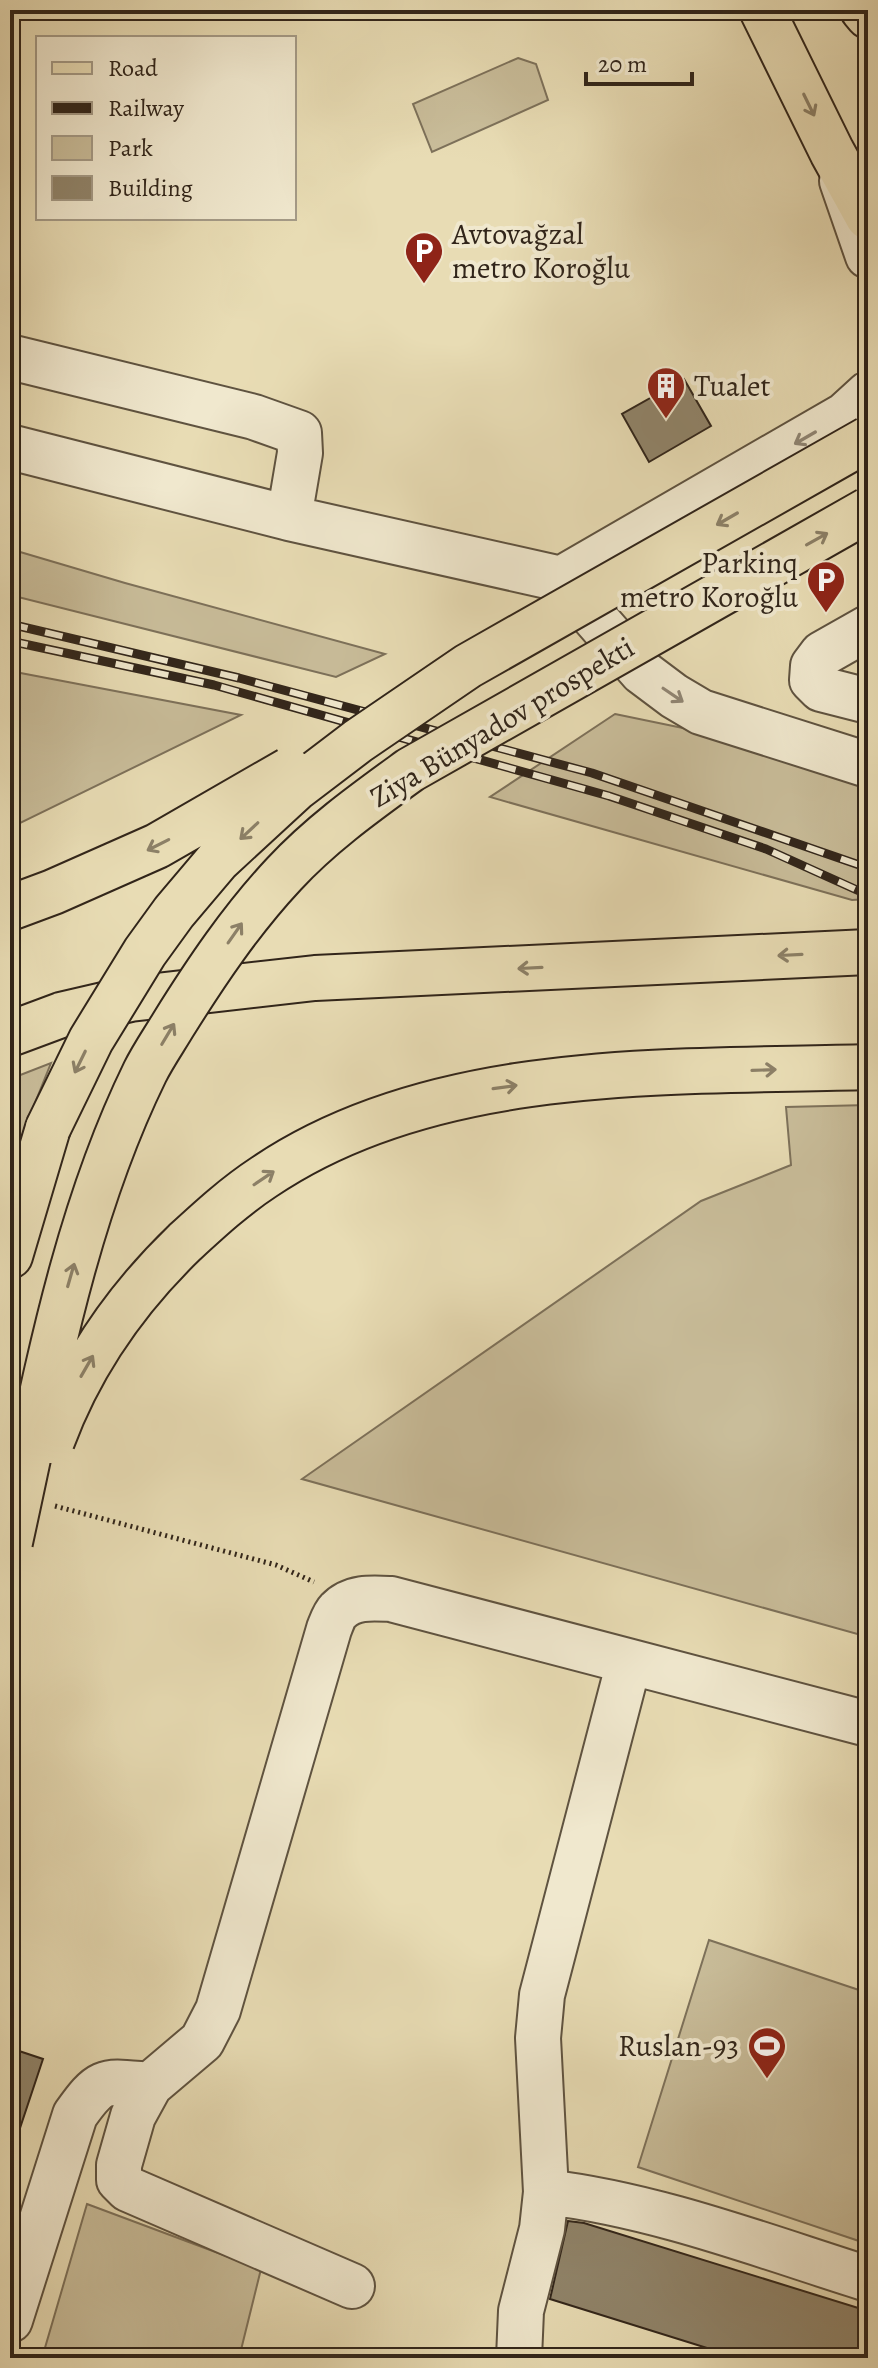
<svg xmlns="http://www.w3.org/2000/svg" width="878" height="2368" viewBox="0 0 878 2368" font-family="Alegreya,serif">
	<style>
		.green { fill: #c9bd9a; stroke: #7d715a; stroke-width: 2 }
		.building { fill: #90846a; stroke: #31251a; stroke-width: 2 }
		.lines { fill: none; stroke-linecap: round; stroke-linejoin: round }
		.minor-casing { stroke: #5f5340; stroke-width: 48 }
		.major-casing { stroke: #31251a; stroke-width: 48 }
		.highway-casing { stroke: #31251a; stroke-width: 48 }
		.path { stroke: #31251a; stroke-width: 5; stroke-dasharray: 2 4; stroke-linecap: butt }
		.minor { stroke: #f0e8ce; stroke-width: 44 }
		.major { stroke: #e8dcb4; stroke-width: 44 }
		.highway { stroke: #e8dcb4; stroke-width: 44 }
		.rail-casing { stroke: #31251a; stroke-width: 9 }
		.rail { stroke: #f0e8ce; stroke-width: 6; stroke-dasharray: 18; stroke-linecap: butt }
		.major-bridge-casing { stroke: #31251a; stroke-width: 48; stroke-linecap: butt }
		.major-bridge { stroke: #e8dcb4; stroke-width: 44 }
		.oneway { stroke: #8c8067 }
		.oneway2 { stroke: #908674 }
		.labels { text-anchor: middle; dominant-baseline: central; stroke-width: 8; stroke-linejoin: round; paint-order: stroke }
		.poi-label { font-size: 30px; fill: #31251a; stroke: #f0e8ce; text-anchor: start }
		.street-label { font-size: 30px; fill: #31251a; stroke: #f0e8ce }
	</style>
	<rect width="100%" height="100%" fill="#e8dcb4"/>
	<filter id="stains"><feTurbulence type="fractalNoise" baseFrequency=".0025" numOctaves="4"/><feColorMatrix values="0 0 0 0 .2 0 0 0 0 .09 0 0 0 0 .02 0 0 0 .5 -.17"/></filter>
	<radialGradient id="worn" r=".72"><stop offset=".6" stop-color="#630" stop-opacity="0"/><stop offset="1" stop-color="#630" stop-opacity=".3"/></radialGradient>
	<path class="green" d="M518,58L536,64L548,100L432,152L413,104Z
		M10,549L125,583L385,654L336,677L10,595Z
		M10,671L241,715L10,828Z
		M615,714L707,733L868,781V899L852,900L490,797Z
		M51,1063L10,1165V1079Z
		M868,1105V1637L302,1479L701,1201L791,1165L786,1107Z
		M709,1940L868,1993V2244L638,2167Z
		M87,2204L261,2269L239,2358H42Z"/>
	<path class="building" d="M684,379L711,426L649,462L622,414Z
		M10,2048L43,2059L15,2143L10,2142Z
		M568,2221L584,2223L868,2311V2358H739L550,2299Z"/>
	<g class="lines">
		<defs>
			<path id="minor" d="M842,181L868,256
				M10,357L254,417L299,433L300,453L289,518
				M10,447L289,518L561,579L642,672L674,696L701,712L868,765
				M561,579L845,415L868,394
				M868,628L822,654L813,666L812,680L821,689L868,701
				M546,2192C656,2205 763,2246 868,2279
				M352,2286L128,2189L119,2180V2165L133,2116L150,2085L202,2041L218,2010L329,1629C331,1624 334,1615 338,1611C352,1596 373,1598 391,1599L868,1724
				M10,2320L75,2115C102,2077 104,2081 150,2085
				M519,2358L521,2311L542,2229L546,2192L538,2038L542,1995L629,1662"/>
			<path id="major" d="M762,10L832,152L868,217
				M863,10L868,16
				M10,1256L48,1128"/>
			<path id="highway" d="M10,1034L61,1015L130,999L315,978L868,952"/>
		</defs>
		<use href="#minor" class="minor-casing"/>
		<use href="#major" class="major-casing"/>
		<use href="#highway" class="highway-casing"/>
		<path class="path" d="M55,1506L276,1565L314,1582"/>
		<use href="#minor" class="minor"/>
		<use href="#major" class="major"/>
		<use href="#highway" class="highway"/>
		<defs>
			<path id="rail" d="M10,624L239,678L592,773L868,868
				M10,641L214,685L609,796L766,849L868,895"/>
		</defs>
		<use href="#rail" class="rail-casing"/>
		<use href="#rail" class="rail"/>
		<defs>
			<path id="major-bridge" d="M10,908L53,892L157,846L289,770
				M48,1128L91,1040L145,952L174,912L218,860L295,789L358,741L468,666L868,439
				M52,1441C80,1365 127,1298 185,1242C210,1219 235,1196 264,1177C435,1061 670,1073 868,1067
				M10,1542C45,1383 73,1219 145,1072C153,1056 164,1040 173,1025C206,972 241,920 284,874C321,834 366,802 410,770L868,510"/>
		</defs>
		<use href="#major-bridge" class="major-bridge-casing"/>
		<use href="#major-bridge" class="major-bridge"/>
	</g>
	<defs><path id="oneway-shaft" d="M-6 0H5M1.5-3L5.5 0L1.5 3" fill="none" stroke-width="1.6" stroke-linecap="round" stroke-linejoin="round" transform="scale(2)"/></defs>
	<g class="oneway">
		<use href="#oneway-shaft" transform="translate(809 105) rotate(64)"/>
		<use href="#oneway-shaft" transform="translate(727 519) rotate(150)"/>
		<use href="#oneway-shaft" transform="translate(817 539) rotate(-29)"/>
		<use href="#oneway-shaft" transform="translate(249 831) rotate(137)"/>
		<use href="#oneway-shaft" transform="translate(158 845) rotate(153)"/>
		<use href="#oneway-shaft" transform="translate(235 933) rotate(-55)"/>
		<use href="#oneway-shaft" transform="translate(790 955) rotate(177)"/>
		<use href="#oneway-shaft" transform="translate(530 968) rotate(177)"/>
		<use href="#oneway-shaft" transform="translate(168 1034) rotate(-59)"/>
		<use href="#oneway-shaft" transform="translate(80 1062) rotate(116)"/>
		<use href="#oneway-shaft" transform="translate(764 1070) rotate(-2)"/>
		<use href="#oneway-shaft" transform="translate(505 1087) rotate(-8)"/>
		<use href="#oneway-shaft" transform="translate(264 1178) rotate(-34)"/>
		<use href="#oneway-shaft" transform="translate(71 1275) rotate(-74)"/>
		<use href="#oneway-shaft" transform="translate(87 1366) rotate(-60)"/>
	</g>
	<g class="oneway2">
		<use href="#oneway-shaft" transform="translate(805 438) rotate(150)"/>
		<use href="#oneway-shaft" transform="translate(673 695) rotate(34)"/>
	</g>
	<defs>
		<symbol id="parking-pin" viewBox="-11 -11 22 30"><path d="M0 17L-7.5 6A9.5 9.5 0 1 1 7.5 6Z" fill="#8f2418" stroke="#f0e8ce"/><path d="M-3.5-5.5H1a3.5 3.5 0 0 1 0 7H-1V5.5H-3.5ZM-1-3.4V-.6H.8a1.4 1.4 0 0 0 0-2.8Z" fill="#fff"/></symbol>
		<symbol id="building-pin" viewBox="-11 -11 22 30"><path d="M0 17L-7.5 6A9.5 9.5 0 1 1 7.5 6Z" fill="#8f2418" stroke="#f0e8ce"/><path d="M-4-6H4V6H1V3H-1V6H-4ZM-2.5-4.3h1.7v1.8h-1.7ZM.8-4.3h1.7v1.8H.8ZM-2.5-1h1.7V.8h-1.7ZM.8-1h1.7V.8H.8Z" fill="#fff"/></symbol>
		<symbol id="stadium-pin" viewBox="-11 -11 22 30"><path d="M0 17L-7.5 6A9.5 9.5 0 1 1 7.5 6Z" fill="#8f2418" stroke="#f0e8ce"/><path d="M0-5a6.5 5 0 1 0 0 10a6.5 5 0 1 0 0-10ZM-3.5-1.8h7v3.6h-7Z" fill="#fff"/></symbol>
	</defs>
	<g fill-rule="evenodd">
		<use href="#parking-pin" x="402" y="229" width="44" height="60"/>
		<use href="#building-pin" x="644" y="364" width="44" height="60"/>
		<use href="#parking-pin" x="804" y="558" width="44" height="60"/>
		<use href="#stadium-pin" x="745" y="2024" width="44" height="60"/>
	</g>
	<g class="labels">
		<g class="poi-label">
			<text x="452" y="234">Avtovağzal<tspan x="452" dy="34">metro Koroğlu</tspan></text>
			<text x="694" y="386">Tualet</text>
			<text x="798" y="563" text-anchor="end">Parkinq<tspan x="798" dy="34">metro Koroğlu</tspan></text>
			<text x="739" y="2046" text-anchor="end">Ruslan-93</text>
		</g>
		<g class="street-label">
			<text transform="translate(502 722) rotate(-31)">Ziya Bünyadov prospekti</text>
		</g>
	</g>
	<rect width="878" height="2368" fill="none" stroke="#e8dcb4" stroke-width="40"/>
	<rect x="12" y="12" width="854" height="2344" fill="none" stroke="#31251a" stroke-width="4"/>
	<rect x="20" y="20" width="838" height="2328" fill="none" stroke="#31251a" stroke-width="2"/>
	<rect x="36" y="36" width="260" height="184" fill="#f0e8ce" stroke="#a49a86" stroke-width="2"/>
	<rect x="52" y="62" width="40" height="12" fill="#e8dcb4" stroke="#a49a86" stroke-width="2"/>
	<text x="108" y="76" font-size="24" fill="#31251a">Road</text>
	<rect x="52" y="102" width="40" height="12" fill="#31251a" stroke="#a49a86" stroke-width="2"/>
	<text x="108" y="116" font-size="24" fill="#31251a">Railway</text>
	<rect x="52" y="136" width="40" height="24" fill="#c9bd9a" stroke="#a49a86" stroke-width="2"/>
	<text x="108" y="156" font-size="24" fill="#31251a">Park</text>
	<rect x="52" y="176" width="40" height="24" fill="#90846a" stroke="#a49a86" stroke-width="2"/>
	<text x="108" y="196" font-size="24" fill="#31251a">Building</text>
	<path d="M586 72v12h106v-12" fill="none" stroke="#31251a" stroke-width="4"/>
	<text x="598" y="72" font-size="24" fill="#31251a" stroke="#f0e8ce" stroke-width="6" paint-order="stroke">20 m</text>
	<rect width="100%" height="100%" filter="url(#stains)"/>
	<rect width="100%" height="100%" fill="url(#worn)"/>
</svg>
